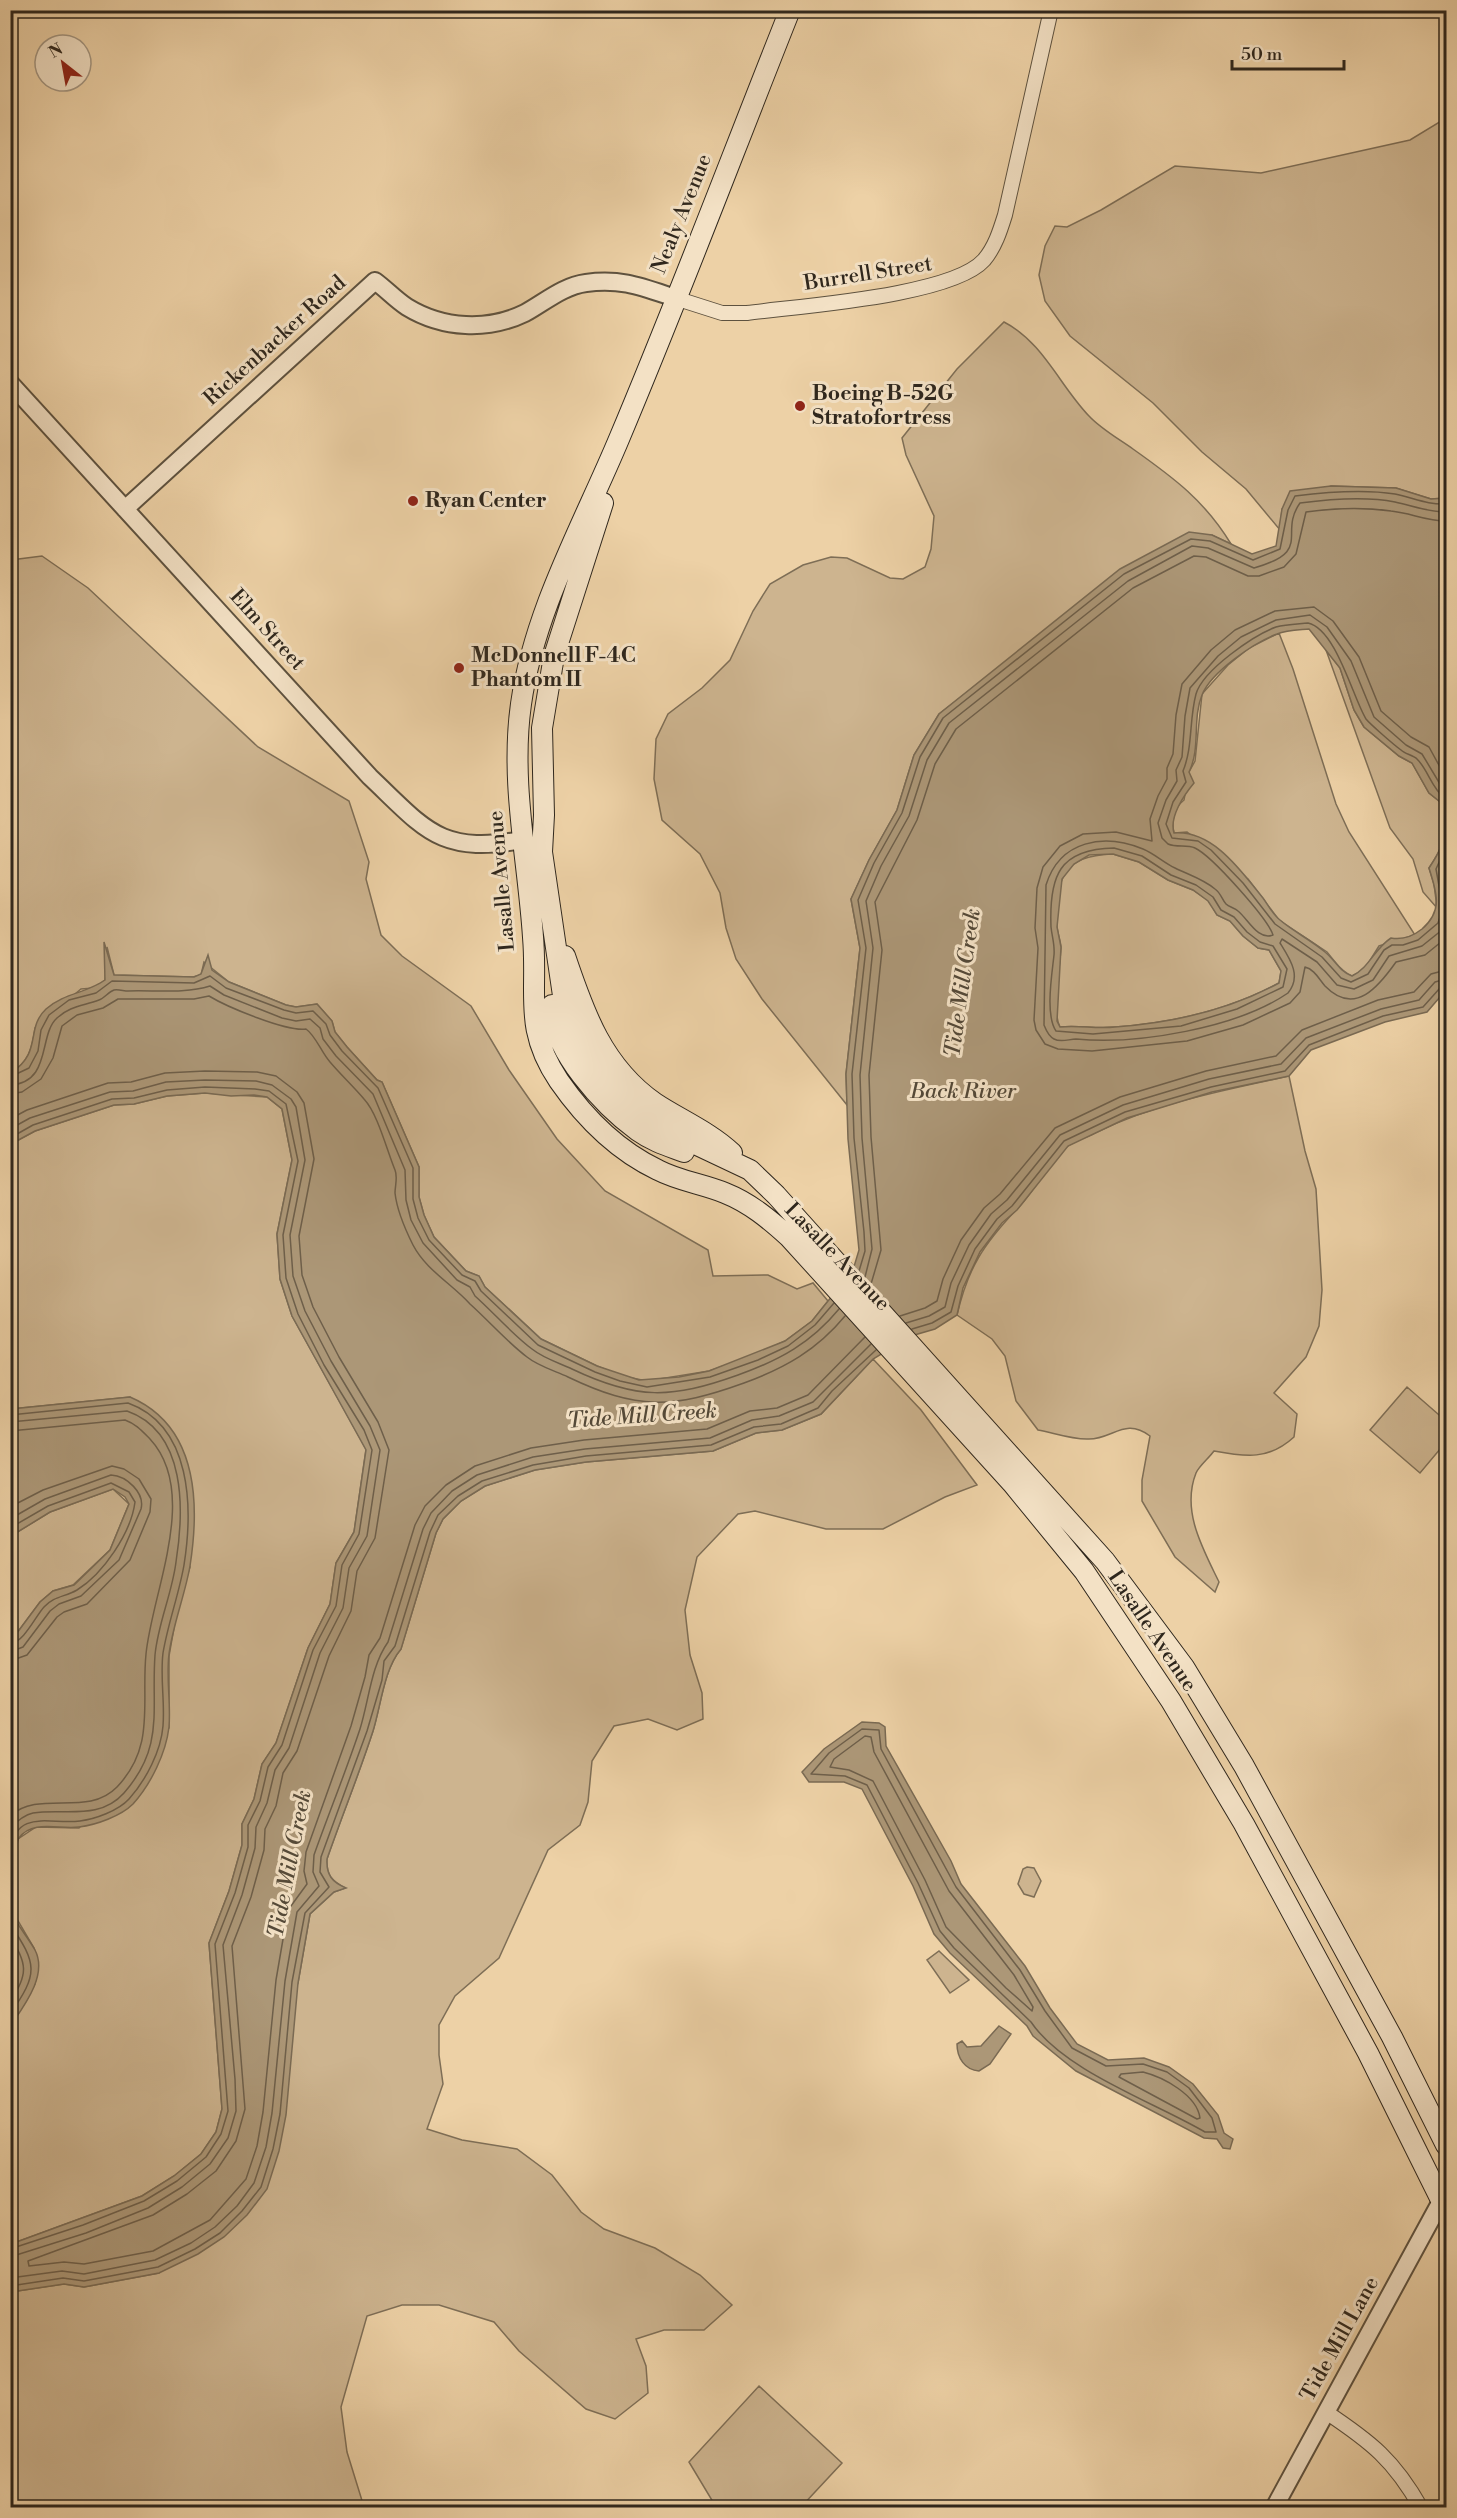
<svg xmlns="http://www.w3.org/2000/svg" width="1457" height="2518" viewBox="0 0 1457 2518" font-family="'Libre Bodoni',serif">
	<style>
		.green { fill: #cdb48f; stroke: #7e6e56; stroke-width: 1.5 }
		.water { fill: #ac9777; stroke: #7a6a53; stroke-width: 1.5; fill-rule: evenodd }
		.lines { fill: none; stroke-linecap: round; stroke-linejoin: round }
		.shore { stroke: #6e5f4a; stroke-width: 1.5 }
		.minor-casing { stroke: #5e523f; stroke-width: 16 }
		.tertiary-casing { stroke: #5e523f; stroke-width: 20 }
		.secondary-casing { stroke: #2f271d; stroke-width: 22 }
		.minor { stroke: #f3e1c5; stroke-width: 14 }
		.tertiary { stroke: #f3e1c5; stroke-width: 16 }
		.secondary { stroke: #f3e1c5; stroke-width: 20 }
		.poi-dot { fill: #8f2418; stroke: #f3e1c5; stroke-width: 2 }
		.labels { text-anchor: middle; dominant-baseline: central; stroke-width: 6; stroke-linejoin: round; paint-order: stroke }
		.street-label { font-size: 21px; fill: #2f271d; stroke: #f3e1c5 }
		.poi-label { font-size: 21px; font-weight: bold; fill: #2f271d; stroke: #f3e1c5; text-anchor: start }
		.water-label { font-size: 22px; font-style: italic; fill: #544938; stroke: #f3e1c5 }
	</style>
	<rect width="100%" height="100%" fill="#edd1a6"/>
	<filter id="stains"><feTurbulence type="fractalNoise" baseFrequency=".00333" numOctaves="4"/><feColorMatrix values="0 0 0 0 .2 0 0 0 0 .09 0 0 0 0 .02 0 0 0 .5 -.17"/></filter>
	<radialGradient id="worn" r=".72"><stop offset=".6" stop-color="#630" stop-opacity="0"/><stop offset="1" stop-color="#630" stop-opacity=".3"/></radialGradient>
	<path class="green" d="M1446,118V498L1431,499L1396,488L1331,486L1282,509L1280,530L1246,489L1202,452L1153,403L1070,336L1045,301L1039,275L1045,246L1055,226L1067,227L1101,210L1175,166L1261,173L1410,140Z
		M1004,322C1043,342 1060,386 1089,416C1101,429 1119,439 1133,449C1174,478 1205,501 1231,544L1212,535L1001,666L939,714L914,755L897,810L869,860L851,899L860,948L846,1074L847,1105L762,999L736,959L726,928L720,893L700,854L662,820L654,779L656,739L668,714L702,688L730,660L753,611L770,584L803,565L831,557L847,558L890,578L903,579L925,567L931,549L934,516L906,455L902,438L957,369Z
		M42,556L88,588L258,747L349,801L369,862L366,879L381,935L402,956L471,1006L509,1070L557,1139L605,1191L708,1250L713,1276L768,1275L797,1289L813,1283L828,1301L812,1321L785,1341L755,1355L709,1371L647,1381L622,1376L597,1366L541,1339L485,1287L479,1276L466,1271L434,1237L424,1215L419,1197V1167L382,1082L377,1080L347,1047L335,1032L332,1021L317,1004L296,1007L286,1005L229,982L204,962L201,975L193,977L114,975L107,947L105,980L94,988L81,989L35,1028C32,1049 29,1061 11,1073V560Z
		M1279,633L1293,669L1336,804L1349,832L1415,935L1379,946L1364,970L1352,976L1344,973L1327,952L1279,920L1248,879L1187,832L1174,833C1171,821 1174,808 1184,800L1189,772L1195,761L1202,694L1228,665L1249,648Z
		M1326,650L1340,668L1354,710L1364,727L1399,756L1412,763L1429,793L1444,805C1439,824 1444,821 1443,835C1443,847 1435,859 1429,868L1434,884L1437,908L1423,892L1413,859L1390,828Z
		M1113,854L1139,862L1168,880L1193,890L1209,901L1217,915L1230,921L1243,936L1258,948L1269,950L1281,971L1279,983C1229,1010 1172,1023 1115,1027C1096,1029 1078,1025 1060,1027C1051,1009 1060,969 1061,948C1061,941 1057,933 1057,925C1057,878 1061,856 1113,854Z
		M1289,1076L1305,1151L1316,1189L1322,1290L1319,1326L1306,1357L1274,1393L1297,1414L1294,1437C1269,1460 1246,1457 1214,1451C1209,1458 1199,1466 1196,1473C1181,1511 1203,1549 1219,1582L1215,1592L1175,1557L1142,1501V1480L1150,1436C1125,1417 1113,1439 1089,1439C1073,1440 1054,1433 1038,1430L1016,1401L1005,1356L992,1339L957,1315C968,1268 983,1245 1016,1210C1035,1192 1047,1162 1068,1146C1076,1140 1088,1137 1097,1132C1157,1103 1224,1090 1289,1076Z
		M205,1093L267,1097L282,1109L292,1160L277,1234L280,1279L292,1316L366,1449L354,1532L336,1563L330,1604L308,1648L276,1743L262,1764L254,1799L242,1824V1845L229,1891L209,1943L222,2109L216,2132L201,2154L174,2176L142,2196L11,2244V2025L35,1984L38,1962L34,1948L11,1909V1882L18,1839L36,1827L79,1828L169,1728V1656L178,1605L190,1567L130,1397L11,1409V1144L35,1131L114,1105L134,1104L167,1096Z
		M873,1359L921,1410L977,1485L945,1497L883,1529H826L755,1511L738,1514L697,1557L685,1610L690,1655L702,1693L703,1719L677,1730L648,1719L614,1726L592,1761L588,1802L580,1825L548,1850L499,1958L455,1996L439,2025V2055L443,2084L427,2129L462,2140L517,2149L552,2175L581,2212L604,2229L655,2248L700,2275L732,2305L704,2330H664L636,2339L646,2366L648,2393L615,2419L586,2409L519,2351L494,2322L439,2305H402L367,2316L341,2407L347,2452L364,2507L11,2508V2292L64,2284L84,2287L159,2273L298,1983L310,1914L334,1892L345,1888C332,1881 326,1875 327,1859C342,1816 359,1774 373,1731C381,1705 384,1669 401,1649L436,1533L443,1519L461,1501L485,1486L535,1470L586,1462L713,1451L756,1433L782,1430L821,1414Z
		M1407,1387L1446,1421V1442L1420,1473L1370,1430Z
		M113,1489L129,1504L110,1550L73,1585L53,1591L40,1602L11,1641V1536L50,1512Z
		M1027,1867L1034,1868L1041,1881L1034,1897L1024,1894L1018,1884L1023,1869Z
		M939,1951L969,1980L950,1993L927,1960Z
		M759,2386L842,2463L801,2507H716L689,2462Z"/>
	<path class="water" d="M1331,486L1396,488L1431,499L1446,498V990L1427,1012L1385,1022L1311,1050L1289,1076L1212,1092L1127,1118L1068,1146L1017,1210L1002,1223L980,1252L963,1288L957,1315L935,1329L911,1336L873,1359L821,1414L782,1430L756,1433L713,1451L586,1462L535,1470L485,1486L461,1501L443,1519L436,1533L401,1649C384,1669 381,1705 373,1731C359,1774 342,1816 327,1859C326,1875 332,1882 346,1888L334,1892L310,1914L298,1983L286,2115L279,2151L267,2189L247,2215L224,2237L198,2254L159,2273L84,2287L64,2284L11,2292V2244L142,2196L174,2176L201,2154L216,2132L222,2109L209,1943L229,1891L242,1845V1824L254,1799L262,1764L276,1743L308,1648L330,1604L336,1563L354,1532L366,1450L292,1316L280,1279L277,1234L292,1160L282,1109L267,1097L254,1095L231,1096L205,1093L167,1096L134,1104L114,1105L35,1131L11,1144V1073C43,1052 25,1029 46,1009C64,993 87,993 105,980L104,942L114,975L194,977L201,974L208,955L212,970L229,982L286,1005L296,1007L317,1004L332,1021L335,1032L347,1047L377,1080L382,1082L419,1167V1197L424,1215L434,1237L466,1271L479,1276L485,1287L541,1339L597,1366L639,1380L679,1377L709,1371L785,1341L812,1321L853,1270L859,1250L848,1139L846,1074L860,948L851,899L869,860L897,810L914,755L939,714L1120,569L1189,532L1212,535L1252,554L1276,546L1282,509L1290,491ZM1309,629L1340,668L1354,710L1364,727L1399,756L1412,763L1429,793L1444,805C1439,824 1443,821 1443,835C1443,847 1435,859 1429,868C1437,893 1443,911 1422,929C1412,937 1403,940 1391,938C1374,949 1370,967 1352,976C1339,971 1335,960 1325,952C1311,940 1294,932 1280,920C1273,915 1268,905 1263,898C1241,871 1213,830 1174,833C1169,817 1184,795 1194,783L1189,772C1201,748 1192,719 1202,695C1211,672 1255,642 1277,634C1287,630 1299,630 1309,629ZM1113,854L1139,862L1168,880L1193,890L1208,901L1217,915L1230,921L1243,936L1258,948L1269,950L1281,971L1279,983C1229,1010 1172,1023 1115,1027C1096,1029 1078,1025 1060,1027L1057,1021L1061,947L1057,927L1062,879L1074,864L1089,855Z
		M130,1397C198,1426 200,1502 190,1566C185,1595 173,1624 169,1654C166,1678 171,1703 169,1727C166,1753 151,1784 133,1804C121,1816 96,1825 79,1827C60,1830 33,1819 19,1838C12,1848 14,1870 11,1882V1641L40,1602L53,1591L74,1585L110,1550L129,1504L125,1497L113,1489L50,1512L11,1536V1409Z
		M862,1722L879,1723L885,1727L886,1746L951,1861L961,1884L1025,1966L1050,2008L1077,2044L1108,2060L1144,2058L1169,2067L1193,2084L1218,2115L1224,2133L1233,2139L1230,2149L1223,2148L1217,2139L1204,2138L1076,2071L1033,2036L1027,2026L950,1953L934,1934L913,1886L862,1789L844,1782H809L802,1772L824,1749Z
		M10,1909C16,1924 27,1936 35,1950C48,1975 24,2006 11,2025Z
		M999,2026L1011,2034L990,2064L979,2071C965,2070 957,2058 957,2044L962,2041L967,2047L981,2046Z"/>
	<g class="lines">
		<path class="shore" d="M1446,778L1429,747L1411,737L1381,711L1359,657L1333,621L1314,607L1275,611L1235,630L1211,650L1182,684L1176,715L1173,754L1167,768V779L1158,796L1150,819L1152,841L1116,832L1083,834L1060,846L1043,867L1037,888L1035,928L1038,948L1034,1020L1036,1030L1045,1044L1058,1049L1092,1051L1187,1041L1243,1025L1290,1003L1300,992L1305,967C1314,969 1319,979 1325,986C1355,1017 1379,986 1396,962L1425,955L1446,938
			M1446,790L1440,784L1422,754L1406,745L1374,717L1351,661L1327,627L1310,615L1276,620L1241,637L1218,656L1190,688L1185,716L1182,757L1176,770L1177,781L1166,800L1158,823L1162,838L1168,844C1177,848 1187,844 1195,848C1212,856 1268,919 1273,935C1258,941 1248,919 1238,911C1235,908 1229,907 1226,904C1222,900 1221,893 1215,889C1203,879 1189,875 1175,868C1164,863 1155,854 1143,849C1104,833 1060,840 1046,885L1044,1025C1046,1030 1048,1036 1054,1039C1061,1043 1069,1039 1076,1039C1137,1045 1237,1028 1288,993C1302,976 1290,959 1280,943L1282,939L1317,962L1337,985L1354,989L1373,980L1389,956L1422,946L1442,930L1446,921
			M1446,800C1430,786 1429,771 1417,759C1413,755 1405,754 1401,750C1394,745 1370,724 1366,719C1353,698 1336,629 1308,623C1298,624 1286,624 1276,627C1254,635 1203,670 1196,694C1189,720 1193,747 1183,771L1186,782L1173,802L1166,824L1172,838L1198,841L1211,850L1243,883L1275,924L1322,957L1341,978L1351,982L1368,974L1384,950L1392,945H1403L1418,940L1438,923L1443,908L1436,869L1446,847
			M1114,848L1142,856L1171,875L1196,885L1213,897L1221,910L1234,917L1247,932L1260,942L1273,946L1287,969L1283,987L1237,1009L1181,1026L1093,1034L1056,1031C1045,1015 1052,974 1054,955C1055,945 1052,937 1051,927C1049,876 1059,849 1114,848Z
			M10,1077L29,1068L38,1051L41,1030L49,1015L69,1000L96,993L112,981L194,983L210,976L226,988L284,1010L296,1013L313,1011L326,1024L330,1035L342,1051L378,1088L413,1168V1199L418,1218L429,1240L462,1275L475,1281L481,1291L538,1345L595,1372L620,1381L647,1387L710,1377L758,1360L788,1346L815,1325L834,1303
			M10,1085C52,1083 38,1035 57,1018C70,1006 83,1006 99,1000C105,998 108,992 114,990C118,989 124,991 128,991C154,990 185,994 210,986L224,995L282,1018L296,1021L310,1019L320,1028L323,1039L336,1056L373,1094L405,1170L406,1200L411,1220L423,1243L457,1280L470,1287L475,1296C494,1313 512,1334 532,1349C543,1358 559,1363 572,1369C637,1400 671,1399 738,1375C780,1360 811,1343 839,1309
			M10,1094L22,1092L41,1079L53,1058L62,1026L77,1015L103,1008L118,999H194L209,996C227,1007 287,1032 306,1029C316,1036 321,1052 330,1062C341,1075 353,1086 364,1099C378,1114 387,1151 395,1170C398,1177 395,1186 395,1193C397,1211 405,1229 413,1245C426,1270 452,1284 470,1304C489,1321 506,1341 527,1357C538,1366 555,1371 568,1377C637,1410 672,1409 744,1383C785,1368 817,1350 845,1316
			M10,1119L27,1110L108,1083L131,1082L165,1073L205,1071L257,1072L276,1076L297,1092L304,1103L314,1159L299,1236L302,1275L313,1307L339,1357L378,1422L389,1450L375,1538L357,1571L351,1611L329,1656L297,1751L283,1773L276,1806L265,1829L264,1850L251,1897L232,1946L245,2109L236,2141L216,2171L187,2194L153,2215L28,2261L29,2266L64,2262L84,2264L153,2251L210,2220L246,2179L257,2146L263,2112L276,1980L288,1910L307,1884L304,1871L306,1852L351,1726L365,1677L369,1655L380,1638L415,1525L425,1506L446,1485L475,1466L531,1448L584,1440L707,1429L750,1411L777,1408L808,1395L865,1337
			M10,1129L30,1118L110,1092L133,1091L166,1082L205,1080L256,1081L272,1085L291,1099L296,1107L305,1160L290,1235L293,1276L305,1311L331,1361L370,1426L380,1450L367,1536L349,1568L343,1608L320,1653L289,1748L275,1770L267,1803L256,1827L255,1848L242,1895L223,1945L235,2079L236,2111L228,2138L210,2164L182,2187L148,2208L86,2233L10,2257
			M10,1138L33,1125L112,1099L134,1098L167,1090L205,1087L255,1089L269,1091L286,1104L298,1161L283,1235L286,1278L298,1314L324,1365L364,1430L372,1450L359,1534L342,1565L336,1606L313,1650L282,1745L268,1767L260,1801L248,1825V1847L235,1893L215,1944L228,2111L221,2134L206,2157L177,2181L144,2201L83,2225L10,2249
			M859,1271L865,1251L864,1232L854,1138L852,1074L866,948L858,900L874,863L902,813L920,757L943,718L1124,574L1191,539L1210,541L1253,560L1280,549L1288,510L1295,496C1327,492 1363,489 1395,494C1414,498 1428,505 1446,504
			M865,1277L872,1249L862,1138L860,1075L873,948L866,901L881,866L909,816L927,760L949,723L1128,581L1192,546L1208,548L1254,568C1314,551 1278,534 1300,503C1330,499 1366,496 1395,502C1413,506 1428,512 1446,512
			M871,1284L881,1250L871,1137L869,1075L882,950L875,902L917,820L935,764L956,729L1133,588L1194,556L1206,557L1248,576H1259L1284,567L1296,554L1306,512C1334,508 1364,507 1391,511C1411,513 1426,521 1446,521
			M900,1316L925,1308L937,1301L943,1279L961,1240L984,1208L1000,1194L1055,1128L1120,1097L1206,1071L1276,1056L1302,1030L1378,1000L1414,992L1431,974L1446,970
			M906,1323L929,1316L945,1307L951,1283L969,1245L991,1214L1007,1200L1060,1135L1123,1105L1209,1079L1281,1064L1306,1038L1381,1009L1419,1000L1435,982L1446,979
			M912,1329L932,1323L951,1312L958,1286L975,1249L997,1219L1012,1206L1064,1141L1125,1112L1211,1087L1285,1071L1309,1045L1383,1016L1423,1007L1440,988L1446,986
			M10,1415L128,1403C192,1426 193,1508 184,1565C179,1594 168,1623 163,1653C160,1677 165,1702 163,1726C161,1751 146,1780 129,1799C118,1811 95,1819 80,1821C51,1825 17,1808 10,1850
			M10,1422L127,1411C187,1432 184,1511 176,1562C172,1594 158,1623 155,1655C151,1710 165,1746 124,1793C99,1821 64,1808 33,1813C24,1815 17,1821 10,1828
			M10,1431L125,1420C136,1424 142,1431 150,1439C200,1493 152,1592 146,1654C141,1703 156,1746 117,1787C87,1818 40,1789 10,1816
			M10,1507L43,1490L112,1466L124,1469L139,1479L151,1499L150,1512L130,1560L87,1604L64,1612L57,1617L27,1655L10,1661
			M10,1519L45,1499L111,1475C127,1476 145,1493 141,1509L119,1560L81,1596L59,1604L50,1611L23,1647L10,1652
			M10,1528L48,1506L111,1483L129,1492L135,1502C131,1533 103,1574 77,1590C65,1597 54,1596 44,1607C35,1617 24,1642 10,1644
			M862,1729L879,1730L881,1749L956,1887L1020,1970L1045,2011L1072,2048L1106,2066L1143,2064L1167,2072L1189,2088L1199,2101L1212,2118L1216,2132H1205C1154,2102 1064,2071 1031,2022L954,1948L940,1931L918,1883L867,1785L845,1776L811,1774L829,1753Z
			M865,1736L871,1737L874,1752L949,1891L1014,1975L1033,2007L1032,2011L1006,1988L946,1927L925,1880L873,1781L849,1770L830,1767L834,1759Z
			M10,1924C37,1964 39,1973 10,2014
			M10,1937C27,1962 29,1975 10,2001
			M1143,2072C1163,2077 1197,2095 1200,2118L1197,2119L1119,2077L1121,2074Z
			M10,2278L62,2271L84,2274L155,2260L191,2243L215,2227L237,2206L254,2183L266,2147L272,2113L285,1981L297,1912L319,1886L313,1872L314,1855C329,1813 346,1771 360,1729C369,1700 371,1666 388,1642L423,1529L431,1513L452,1491L477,1475L533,1457L585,1449L710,1438L752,1420L779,1416L813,1402L871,1344
			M10,2286L63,2278L84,2281L158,2267L195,2249L220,2233L242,2211L261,2187L273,2149L280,2114L292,1982L305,1913L329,1887L320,1872L321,1857L367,1731L382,1680L384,1661L395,1646L430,1532L438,1515L458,1496L482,1481L533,1465L586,1456L711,1445L754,1427L781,1424L818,1408L832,1391L876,1350"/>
		<defs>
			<path id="minor" d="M675,298L722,313H747C799,306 952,296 984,260C995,247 1000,231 1005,215L1051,10
				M1326,2412C1371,2442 1394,2460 1421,2508"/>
			<path id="tertiary" d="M10,383L370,777C427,831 439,854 523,840
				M125,509L375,281C386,289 396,300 407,307C443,329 488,331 525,313C545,302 563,286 586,283C621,278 642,287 675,298
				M1274,2508L1446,2192"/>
			<path id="secondary" d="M790,10C733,153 679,297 619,439C583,525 534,611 521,704C510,782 528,860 533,937C538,995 523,1028 559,1081C584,1117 618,1151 658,1170C679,1181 703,1184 725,1193C750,1203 769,1219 789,1237L1012,1483L1084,1571L1171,1701L1244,1824L1368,2053L1446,2210
				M603,503L554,656L542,728L544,815L542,852L566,1016L594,1065L626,1103L657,1126L750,1170L776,1195L1105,1561L1184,1667L1244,1766L1392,2037L1446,2145
				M565,956C584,1013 603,1067 655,1103C679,1119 710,1132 732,1153
				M552,1005C551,1050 604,1106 638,1131C652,1141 668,1146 684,1152"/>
		</defs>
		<use href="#minor" class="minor-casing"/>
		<use href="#tertiary" class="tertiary-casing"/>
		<use href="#secondary" class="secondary-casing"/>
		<use href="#minor" class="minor"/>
		<use href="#tertiary" class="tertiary"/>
		<use href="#secondary" class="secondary"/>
	</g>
	<g class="poi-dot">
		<circle cx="800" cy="406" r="6"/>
		<circle cx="413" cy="501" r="6"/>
		<circle cx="459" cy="668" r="6"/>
	</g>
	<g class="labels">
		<g class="street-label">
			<text transform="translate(682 214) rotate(-68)">Nealy Avenue</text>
			<text transform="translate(868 274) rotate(-9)">Burrell Street</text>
			<text transform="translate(275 341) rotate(-42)">Rickenbacker Road</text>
			<text transform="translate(267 630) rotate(48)">Elm Street</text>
			<text transform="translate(502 881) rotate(-95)">Lasalle Avenue</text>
			<text transform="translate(837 1257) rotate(46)">Lasalle Avenue</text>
			<text transform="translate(1152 1631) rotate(56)">Lasalle Avenue</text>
			<text transform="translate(1340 2339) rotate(-61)">Tide Mill Lane</text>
		</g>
		<g class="poi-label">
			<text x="812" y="394">Boeing B-52G<tspan x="812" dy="24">Stratofortress</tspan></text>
			<text x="425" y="501">Ryan Center</text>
			<text x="471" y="656">McDonnell F-4C<tspan x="471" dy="24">Phantom II</tspan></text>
		</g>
		<g class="water-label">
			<text transform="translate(963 983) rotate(-82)">Tide Mill Creek</text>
			<text x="963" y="1091">Back River</text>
			<text transform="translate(642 1416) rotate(-4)">Tide Mill Creek</text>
			<text transform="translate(290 1864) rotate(-79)">Tide Mill Creek</text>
		</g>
	</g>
	<rect width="1457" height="2518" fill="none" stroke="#edd1a6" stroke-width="36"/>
	<rect x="12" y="12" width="1433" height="2494" fill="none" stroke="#2f271d" stroke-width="3"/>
	<rect x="18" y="18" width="1421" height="2482" fill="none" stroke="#2f271d" stroke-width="1.5"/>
	<g transform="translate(63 63) rotate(329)"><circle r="28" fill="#f3e1c5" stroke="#a59782" stroke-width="1.5"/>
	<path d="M0-4.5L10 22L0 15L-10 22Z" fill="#8f2418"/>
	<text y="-9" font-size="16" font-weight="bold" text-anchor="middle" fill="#2f271d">N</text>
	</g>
	<path d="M1232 60v9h112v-9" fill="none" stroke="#2f271d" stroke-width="3"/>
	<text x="1241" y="60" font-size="18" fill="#2f271d" stroke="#f3e1c5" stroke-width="4.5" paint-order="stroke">50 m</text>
	<rect width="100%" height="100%" filter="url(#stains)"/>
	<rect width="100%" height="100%" fill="url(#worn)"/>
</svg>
